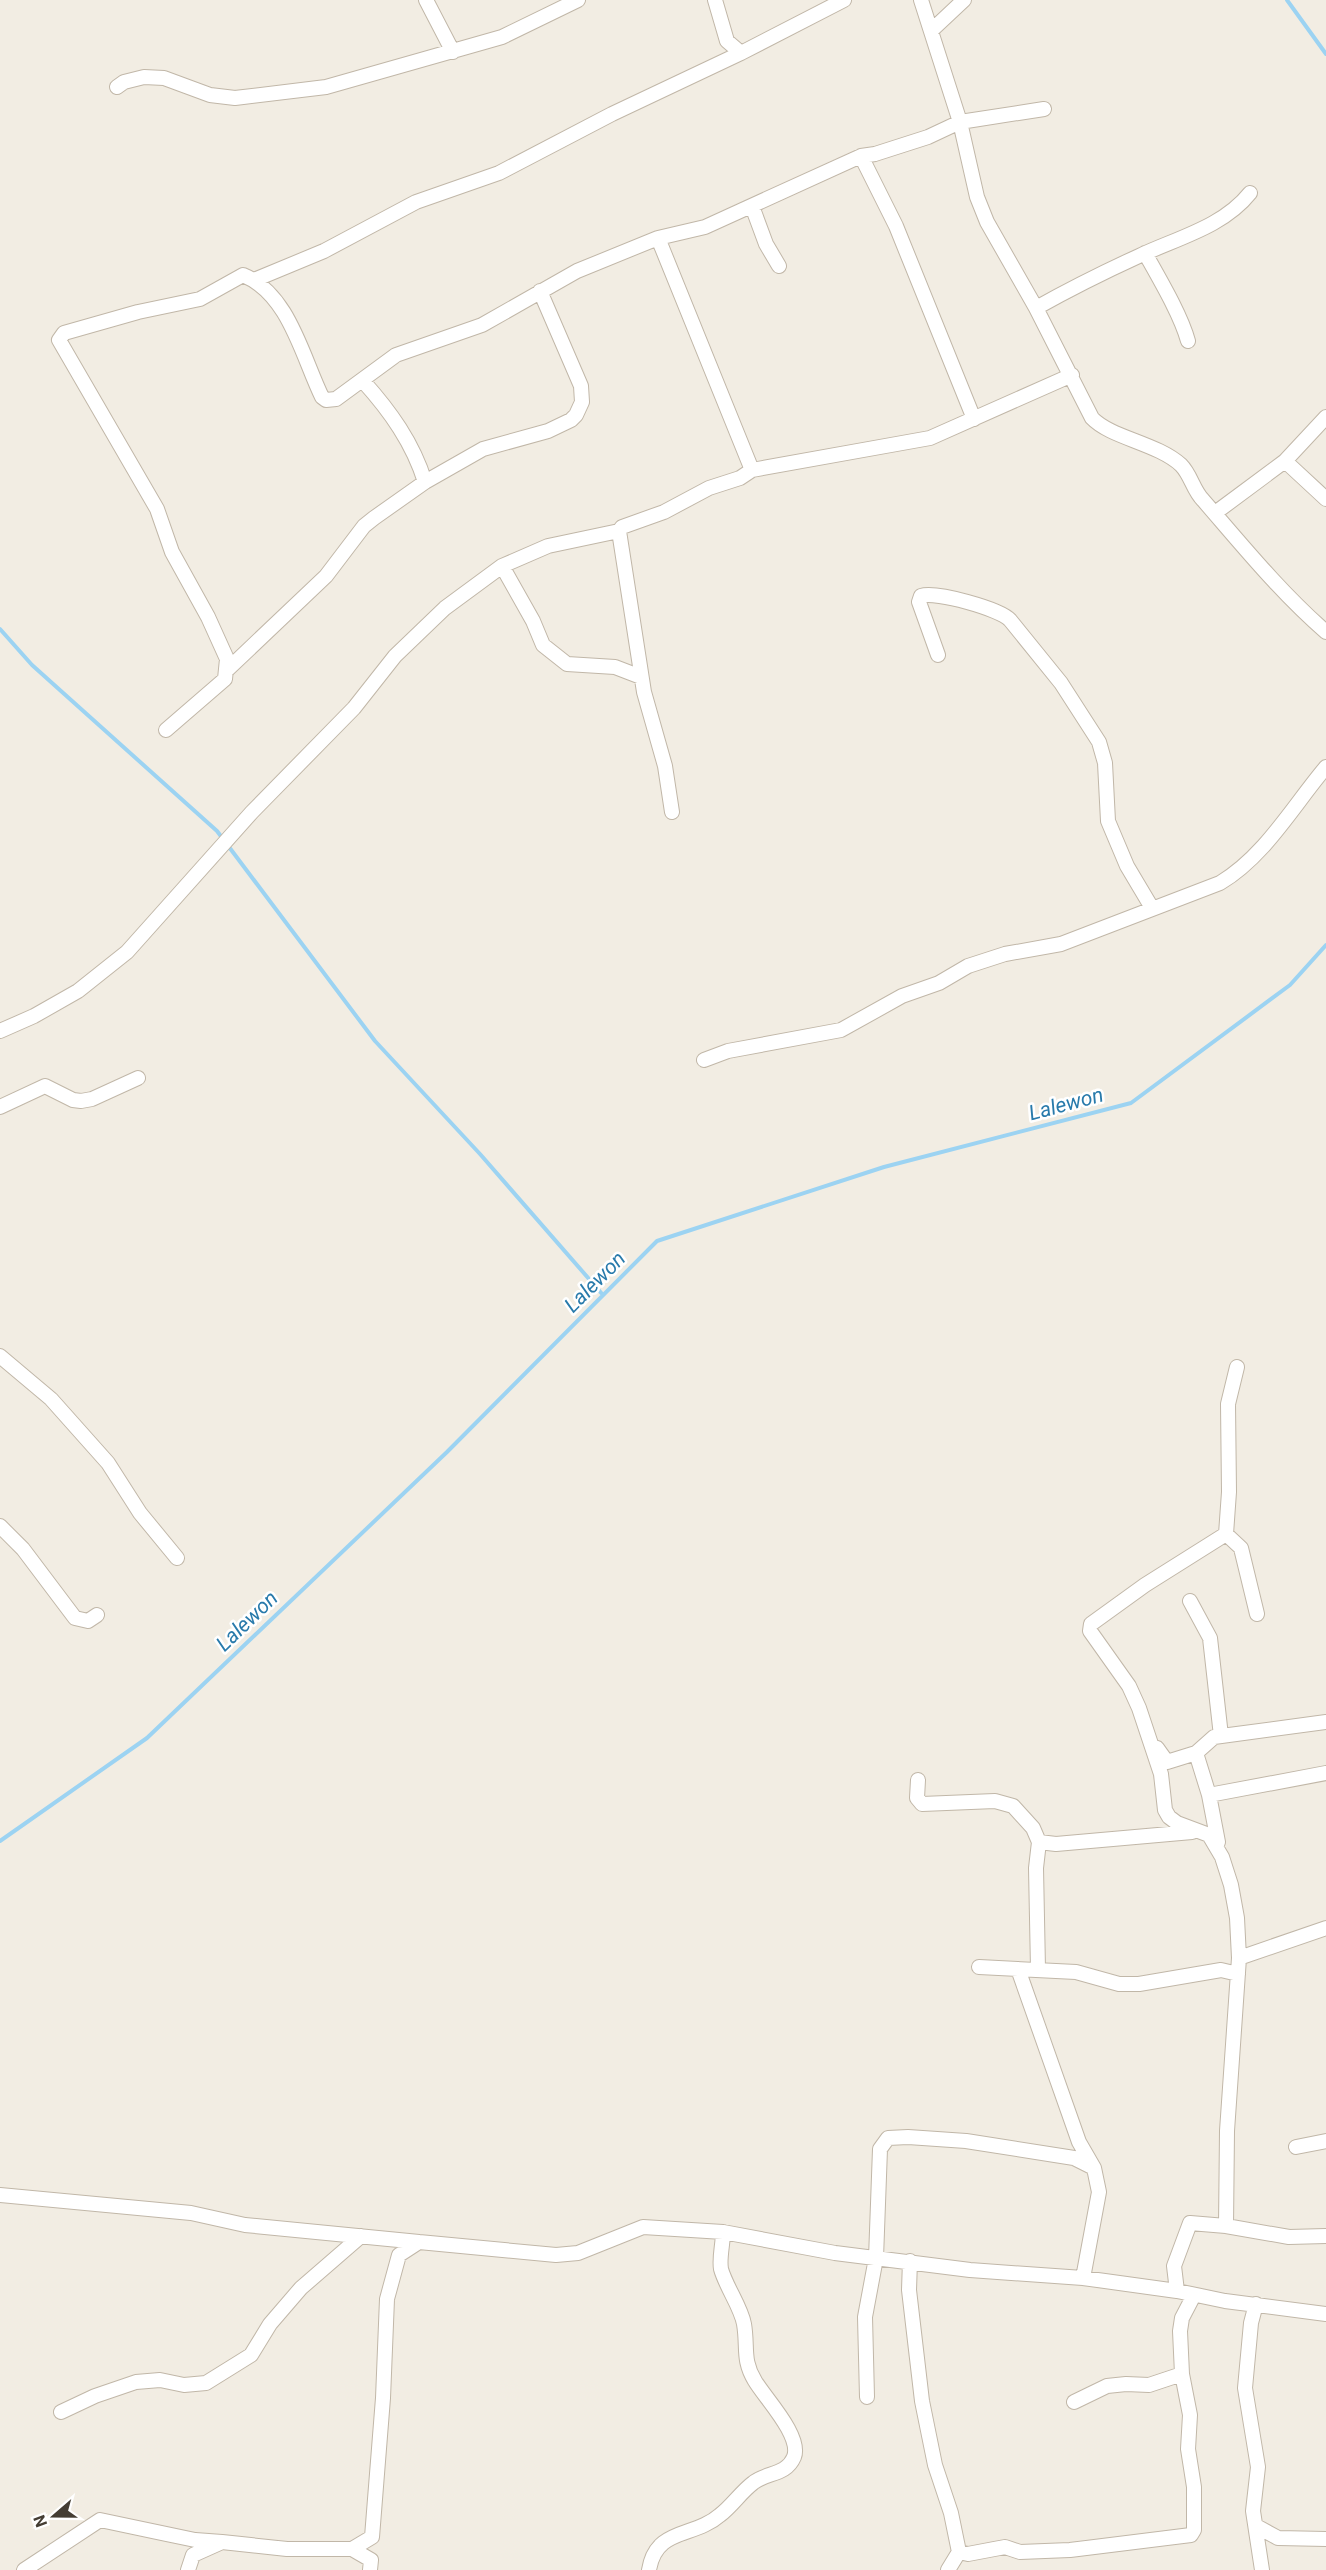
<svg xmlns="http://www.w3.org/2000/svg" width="1326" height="2570" viewBox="0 0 1326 2570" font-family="Roboto,sans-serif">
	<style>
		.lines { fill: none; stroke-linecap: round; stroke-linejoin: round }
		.stream { stroke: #9cd3f2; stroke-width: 4 }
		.minor-casing { stroke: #c1b7a8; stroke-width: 16 }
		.minor { stroke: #fff; stroke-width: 14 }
		.labels { text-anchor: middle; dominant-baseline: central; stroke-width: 5; stroke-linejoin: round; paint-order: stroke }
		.water-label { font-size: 21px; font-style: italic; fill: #287aab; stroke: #fff }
	</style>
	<rect width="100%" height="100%" fill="#f2ede3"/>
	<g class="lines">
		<path class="stream" d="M1287,0L1326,54
			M0,629L32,665L217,831L375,1041L480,1154L603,1295
			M0,1841L147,1738L447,1452L657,1241L884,1167L1131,1103L1290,985L1326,945"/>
		<defs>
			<path id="minor" d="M426,0L453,52
				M715,0L727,41L741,53L844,0
				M921,0L960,122L977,197L987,222L1036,308L1092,418C1111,438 1157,443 1181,465C1191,475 1193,490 1203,500C1242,545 1281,593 1326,632
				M932,30L964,0
				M117,87L124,82L144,77L164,78L210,95L235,98L326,87L502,37L578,0
				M861,156L896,226L974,419
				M752,206L766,244L779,266
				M658,238L752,470
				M1145,253C1159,278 1181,315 1188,341
				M254,280L324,251L416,202L499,173L612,114L741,53
				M1036,308C1070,289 1104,272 1139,256C1177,238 1223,227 1250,193
				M363,381C390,411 413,443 425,482
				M1285,461L1326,499
				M1215,513L1285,461L1326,417
				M619,531L644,692L665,766L672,812
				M502,566L533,621L543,645L567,664L615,667L641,677
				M938,655L919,602L921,596C936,591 1000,609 1010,620L1061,683L1099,742L1105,763L1108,821L1127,866L1152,908
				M226,671L326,576L364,526L374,518L425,482L483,449L548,431L571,420L576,415L582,402L581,386L540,291
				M166,730L225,679L227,659L208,617L172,552L157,509L59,340L64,333L138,312L200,299L243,275C289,294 302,356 322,397L326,400L336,399L396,355L482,325L577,271L658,238L705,227L861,156L875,154L928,137L960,122L1044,109
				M0,1031L34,1016L78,991L127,952L252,812L354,708L395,656L445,608L502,566L548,546L619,531L622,527L664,512L709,488L740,478L752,470L930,438L1072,375
				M704,1060L728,1051L841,1030L902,996L939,983L968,966L1005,954L1061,944L1220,883C1265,856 1293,806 1326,767
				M0,1107L45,1086L73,1100L81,1101L92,1099L138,1078
				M0,1356L51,1399L108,1463L140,1513L177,1558
				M0,1526L23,1549L75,1618L88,1621L97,1615
				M1226,1534L1229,1492L1228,1404L1237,1367
				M1190,1601L1210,1638L1221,1736
				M1157,1748L1167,1762L1196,1753L1214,1737L1326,1722
				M1196,1753L1209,1795
				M918,1780L917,1798L922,1804L995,1801L1013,1806L1033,1828L1039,1842L1036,1868L1038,1969
				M1039,1842L1056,1844L1192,1832
				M1216,1846L1218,1842L1209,1795L1326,1773
				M1239,1958L1326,1928
				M979,1967L1076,1972L1119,1984H1139L1221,1970L1238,1974
				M1018,1969L1079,2142L1094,2168L1099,2192L1083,2278
				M1296,2147L1326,2141
				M0,2195L191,2213L245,2225L419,2242
				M1226,2226L1289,2237L1326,2236
				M910,2261L909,2290L922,2401L935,2465L951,2513L959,2552L948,2570
				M1177,2291L1174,2266L1190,2223L1226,2226L1227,2131L1239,1958L1237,1918L1231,1885L1222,1857L1209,1835L1177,1823L1169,1817L1165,1810L1161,1774L1139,1708L1129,1686L1090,1631L1091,1624L1145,1585L1226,1534L1241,1548L1257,1614
				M1256,2304L1251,2323L1245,2388L1258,2467L1253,2511L1262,2570
				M867,2397L865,2317L876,2258L880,2149L888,2138L908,2137L966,2141L1074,2158L1094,2168
				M1074,2402L1107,2386L1126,2384L1149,2385L1182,2374
				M61,2412L95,2396L136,2382L160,2380L184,2385L206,2383L251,2355L270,2324L301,2288L361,2236
				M1256,2526L1278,2538L1326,2539
				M959,2552L968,2554L1005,2547L1020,2552L1070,2550L1191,2535L1194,2530V2487L1188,2449L1190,2415L1182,2374L1180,2331L1182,2318L1194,2295
				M24,2570L100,2520L195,2540L222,2542
				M188,2570L193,2555L222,2542L287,2549H352
				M370,2570L371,2560L352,2549L372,2537L383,2398L387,2299L399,2255L419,2242L556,2255L578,2253L643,2227L723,2232L835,2253L970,2270L1083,2278L1177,2291L1225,2301L1326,2314
				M649,2570C656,2527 694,2538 720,2515C732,2506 741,2492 753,2483C766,2472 786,2476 794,2457C802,2436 765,2398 755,2381C742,2360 748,2347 744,2324C741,2307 726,2287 721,2269C719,2258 723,2244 723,2232"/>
		</defs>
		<use href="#minor" class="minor-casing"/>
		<use href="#minor" class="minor"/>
	</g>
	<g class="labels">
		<g class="water-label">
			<text transform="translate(1066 1104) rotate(-15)">Lalewon</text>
			<text transform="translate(595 1282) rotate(-45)">Lalewon</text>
			<text transform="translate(247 1621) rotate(-44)">Lalewon</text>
		</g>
	</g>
	<g transform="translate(54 2516) rotate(250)" stroke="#ffffff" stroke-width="4.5" paint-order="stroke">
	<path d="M0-4.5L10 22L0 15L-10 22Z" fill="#443d33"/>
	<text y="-9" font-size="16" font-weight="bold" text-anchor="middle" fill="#443d33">N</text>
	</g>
</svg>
